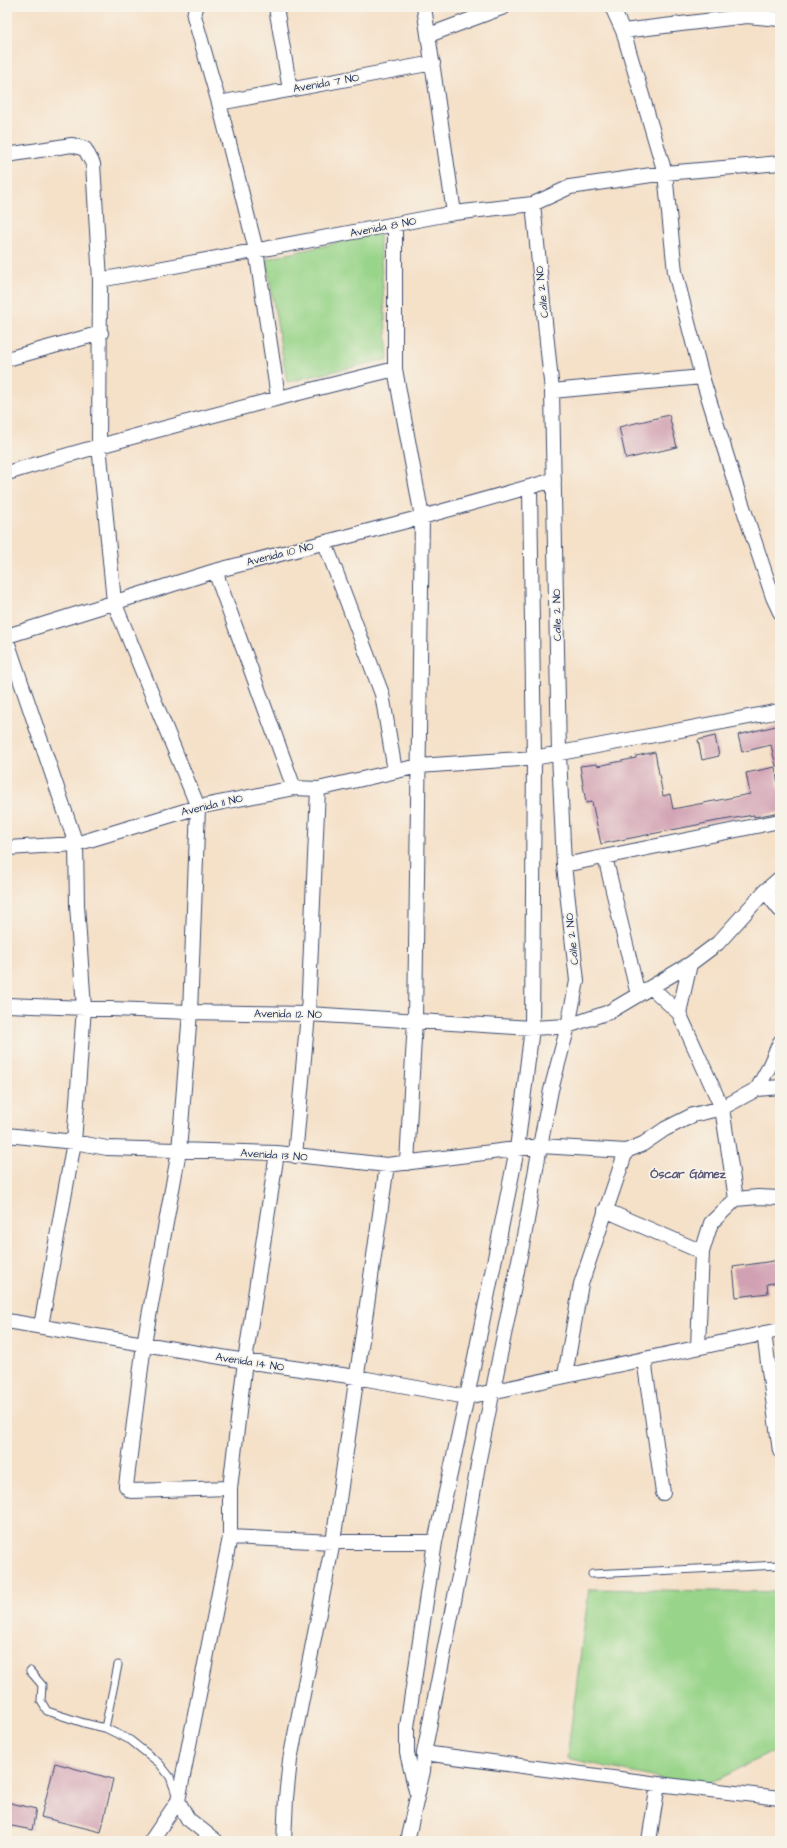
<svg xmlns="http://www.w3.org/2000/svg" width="787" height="1848" viewBox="0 0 787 1848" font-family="'Architects Daughter',sans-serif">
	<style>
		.green { fill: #98d489; stroke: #5a8274 }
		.building { fill: #d1a0b2 }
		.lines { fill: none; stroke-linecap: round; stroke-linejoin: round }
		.service-casing { stroke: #3c4a6e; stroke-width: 9 }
		.minor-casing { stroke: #3c4a6e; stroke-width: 16 }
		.service { stroke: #fff; stroke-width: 7 }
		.minor { stroke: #fff; stroke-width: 14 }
		.labels { text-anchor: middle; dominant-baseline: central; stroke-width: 3.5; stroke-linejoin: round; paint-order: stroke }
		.street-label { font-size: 11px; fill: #1b2f5e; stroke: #f7f3e8 }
		.neighbourhood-label { font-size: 12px; font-weight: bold; fill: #5b577b; stroke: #f7f3e8 }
	</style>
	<rect width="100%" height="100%" fill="#f7f3e8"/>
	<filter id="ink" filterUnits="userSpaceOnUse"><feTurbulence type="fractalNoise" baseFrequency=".025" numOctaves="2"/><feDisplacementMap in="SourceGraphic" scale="8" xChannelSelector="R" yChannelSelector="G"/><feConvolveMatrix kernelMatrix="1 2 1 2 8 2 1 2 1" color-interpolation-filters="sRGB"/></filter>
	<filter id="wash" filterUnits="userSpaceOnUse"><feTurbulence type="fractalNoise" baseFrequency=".012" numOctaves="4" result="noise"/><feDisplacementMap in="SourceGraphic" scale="16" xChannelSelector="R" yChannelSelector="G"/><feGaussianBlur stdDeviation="0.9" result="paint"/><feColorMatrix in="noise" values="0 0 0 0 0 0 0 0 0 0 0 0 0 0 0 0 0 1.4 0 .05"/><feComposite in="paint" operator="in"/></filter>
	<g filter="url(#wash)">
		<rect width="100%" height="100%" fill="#f5e0c8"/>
		<path class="green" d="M379,233L388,359L287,382L266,259Z
			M589,1589L780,1592V1748L701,1788L567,1758Z"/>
		<g id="blocks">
			<path class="building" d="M669,415L677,447L626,459L619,427Z
				M780,725V766H776L771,745L742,752L738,735Z
				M715,736L719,756L702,760L698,740Z
				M655,752L663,796L670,794L673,809L750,794L746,773L775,767L780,796V812L754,817V815L717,821L601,844L592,802L586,803L580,766L597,764L598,766L636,758V756Z
				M780,1260V1282L767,1284L768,1293L736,1297L733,1267Z
				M55,1763L113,1779L101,1832L41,1817Z
				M7,1802L36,1809L32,1830L7,1825Z"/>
		</g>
	</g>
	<g filter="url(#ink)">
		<use href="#blocks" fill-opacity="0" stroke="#3c4a6e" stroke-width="1"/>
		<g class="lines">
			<defs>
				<path id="service" d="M592,1574L780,1565
					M30,1671L42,1685L41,1701L47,1711L84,1723L105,1728L130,1740L159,1763L170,1777L177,1797
					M105,1728L118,1665"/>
				<path id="minor" d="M196,7L194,16L219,103L256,250L278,397
					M276,7L290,90
					M424,7L454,213
					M612,7L623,31L665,173L675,272L702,377L736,486L773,597L780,612
					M623,31L747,16L780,19
					M429,35L504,7
					M219,103L433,63
					M7,155L72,145L85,149L93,164L100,280L99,445L114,602L198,807L190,1012L179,1151L144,1344L126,1486L131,1491L230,1488
					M395,225V369L422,517L415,1020L407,1163
					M100,280L454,213L533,204L570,187L665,173L780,163
					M7,359L101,333
					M552,391L702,377
					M7,473C135,434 265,401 395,369
					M325,543L382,694L395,771
					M215,571L294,788
					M7,636L215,571L422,517L554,480
					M7,641L76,844L77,905L84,1008L74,1142L41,1326
					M7,848L76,844L198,807L294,788L318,789L419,766L534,758L780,711
					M605,857L638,995
					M564,865L780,821
					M765,891L780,910
					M690,964L679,1013L722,1108L736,1199
					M651,987L679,1013
					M7,1005L190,1012L308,1014L532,1028L568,1026L609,1012L690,964L718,943L765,891L780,878
					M757,1089L768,1069L780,1042
					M7,1135L74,1142L107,1148L277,1153L387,1165L540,1146L626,1151
					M295,1156L308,1014L318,789
					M605,1210L702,1252
					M7,1321L245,1361L356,1377L467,1397L780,1330
					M764,1333L780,1451
					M698,1347L702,1252L711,1223L736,1199L758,1197L780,1198
					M644,1359L663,1493
					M565,1375L581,1284L626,1151L643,1144L665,1129L693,1115L722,1108L757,1089L780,1087
					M230,1537L333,1542H435
					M424,1753L658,1784L780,1798
					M416,1791L407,1753V1727L435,1542L467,1397L517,1149L532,1028L534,758L530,488
					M178,1801L188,1819L216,1841
					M151,1841L178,1801L230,1537V1488L245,1361L277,1153
					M284,1841L286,1798L290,1760L333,1542L387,1165
					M407,1841L423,1771L424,1753L459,1576L479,1459L526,1226L540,1146L551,1090L568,1026L577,981L564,865L559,754L552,391L533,204
					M649,1841L658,1784"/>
			</defs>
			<use href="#service" class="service-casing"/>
			<use href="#minor" class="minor-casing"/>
			<use href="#service" class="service"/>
			<use href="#minor" class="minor"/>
		</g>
	</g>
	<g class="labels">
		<g class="street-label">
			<text transform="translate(326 83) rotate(-10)">Avenida 7 NO</text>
			<text transform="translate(383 227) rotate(-11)">Avenida 8 NO</text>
			<text transform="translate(542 292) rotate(-96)">Calle 2 NO</text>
			<text transform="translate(280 554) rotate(-14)">Avenida 10 NO</text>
			<text transform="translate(557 615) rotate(-91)">Calle 2 NO</text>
			<text transform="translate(212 805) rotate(-13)">Avenida 11 NO</text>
			<text transform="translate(572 939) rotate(-96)">Calle 2 NO</text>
			<text transform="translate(288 1014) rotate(1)">Avenida 12 NO</text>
			<text transform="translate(274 1155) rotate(4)">Avenida 13 NO</text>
			<text transform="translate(250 1362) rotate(9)">Avenida 14 NO</text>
		</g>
		<g class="neighbourhood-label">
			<text x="688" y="1174">Óscar Gámez</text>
		</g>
	</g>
	<rect width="787" height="1848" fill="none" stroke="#f7f3e8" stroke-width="24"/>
</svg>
